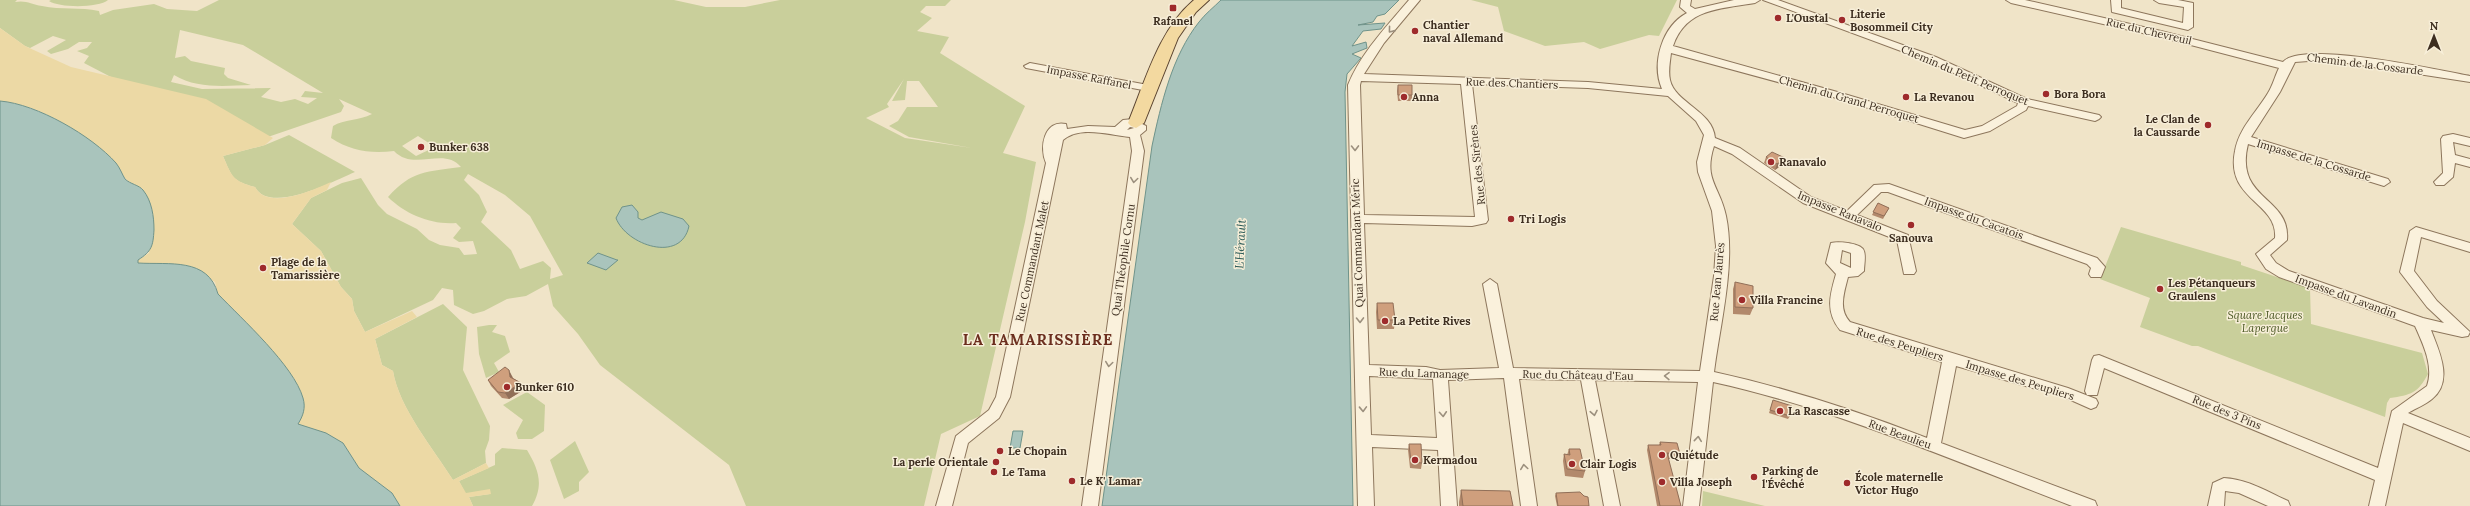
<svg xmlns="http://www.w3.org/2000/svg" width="2470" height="506" viewBox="0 0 2470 506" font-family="Lora,serif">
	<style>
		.green { fill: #c9cf9b; fill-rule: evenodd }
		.sand { fill: #ecd9a5 }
		.water { fill: #a9c4bc; stroke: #6f938a }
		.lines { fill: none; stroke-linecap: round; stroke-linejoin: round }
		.minor-casing { stroke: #8d765c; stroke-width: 2 }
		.major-casing { stroke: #5b4430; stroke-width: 2 }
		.minor { fill: #faf1dc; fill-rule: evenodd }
		.major { fill: #f3d9a0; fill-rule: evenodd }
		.wall { fill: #b2896c }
		.shaded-wall { fill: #916f58 }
		.building { fill: #cf9f7d; stroke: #916f58 }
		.oneway { stroke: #9c907e }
		.poi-dot { fill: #9e2a2b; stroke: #f7eed8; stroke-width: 1.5 }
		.labels { text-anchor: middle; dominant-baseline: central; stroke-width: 3; stroke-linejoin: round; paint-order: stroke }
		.poi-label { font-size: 11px; font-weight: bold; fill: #3d2e20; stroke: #f7eed8; text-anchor: start }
		.street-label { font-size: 11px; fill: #3d2e20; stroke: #f7eed8 }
		.park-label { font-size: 11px; font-style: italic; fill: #4d5a26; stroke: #f7eed8 }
		.water-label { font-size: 12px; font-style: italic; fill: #2f5d5a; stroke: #f7eed8 }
		.district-label { font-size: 15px; font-weight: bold; letter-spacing: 1px; fill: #6b2e1e; stroke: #f7eed8 }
	</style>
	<rect width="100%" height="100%" fill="#f0e4c8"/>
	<path class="green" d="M0,0H17L15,2C26,0 31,4 42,6C61,10 80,7 99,11L100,15L113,10L154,4L167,9L197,11L219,0H674L706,7H745L780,0H951L945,6H926L920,12L932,18L917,31L949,37L940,53L1025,106L1003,153L1036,162L1025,222L980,416L941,434L924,506H746L729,465L600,365L578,334L553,306L548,284L526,296L507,299L484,311L473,314L454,305L453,290L442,288L433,300L365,332L354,311L352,299L341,287L321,251L292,224L311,198L342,183L361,178L378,205L387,214L417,229L429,240L440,245L459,248L464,255L477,254L473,241L459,242L453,238L461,228L456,223C431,225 405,214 388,197C412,170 427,172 461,167C444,146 414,172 394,151C371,154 351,151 331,138L333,126C344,119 359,121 372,114L339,99L344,106L341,112L259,140L134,89L84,63L89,56L77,51L87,48L92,42H79L68,49L51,54L47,51L66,40L53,36L30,48L25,46L0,28ZM180,30L243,45L323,93L305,91L301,97L317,98L308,104L295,99L281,102L261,97L271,88L202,89L171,82L174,75C197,89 224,86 251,85L228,78L224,74L225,68L191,61L185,56L175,58ZM904,79L892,101L905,100L907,81H919L938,107H907L898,121L889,126L909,137L972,148L905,138L866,118L889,107L887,104ZM418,136L435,147L416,156L402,146ZM468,174L505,195L530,216L563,275L550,279L551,268L543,261L520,269L511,250L481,222L487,212L479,195L464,180Z
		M51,0H108C99,8 59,8 49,1Z
		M1471,0H1677L1659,36L1649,35L1600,49L1584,42L1545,46L1504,31L1498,7Z
		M289,135L355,172C334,181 270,215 255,187C232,181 232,177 223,156L265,145Z
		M2121,227L2241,262V265L2310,288L2311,324L2422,353L2428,374C2418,393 2411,395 2390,398L2387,403L2385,417L2198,346H2192L2140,327L2150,298L2100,279Z
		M443,304L467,327L463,370L490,426L489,440L485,451L486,463L453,480C433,448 399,408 393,371L382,365L375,339Z
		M489,325H497L492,332L505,336L510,352L494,363L499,372L486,378L479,354L477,327Z
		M527,392L545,405L544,431L532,439H518L516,433L523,420L503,405Z
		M575,441L589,472L579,482V491L564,499L550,460Z
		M502,448L527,450C539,470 544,485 532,506H473L469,497L490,494L465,493L459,481L495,465V454Z
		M1703,491L1765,506H1702Z"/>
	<path class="sand" d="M0,28L25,46L71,67L206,99L273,138L265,145L223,156C232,177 233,181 255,187C268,211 313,190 331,182L327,190L311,198L292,224L321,251L341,287L352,299L354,311L365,332L412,311L417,317L375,339L382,365L393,371C399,408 433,448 453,480L486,463L489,468L459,481L466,493L490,489L491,494L469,497L473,506H400L392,493L359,468L343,443L298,424L218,294L215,282L187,265L138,263V260L149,253L143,189C138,187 131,184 127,180C122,176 120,167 115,162C88,135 39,104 0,101Z"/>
	<path class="water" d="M1221,0H1399L1385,14L1377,16L1373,22L1358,25L1385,23L1381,29L1363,31L1352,46L1366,42L1367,48L1352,54L1361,58L1347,74L1345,92L1353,506H1102L1152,146C1161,104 1172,56 1199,22C1205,14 1214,7 1221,0Z
		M0,101C37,104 92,136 116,163C120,168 122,174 125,179C130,184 139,185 143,190C152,201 154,217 154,230C153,246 152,251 138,260V263C169,265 208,257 218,294C242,319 294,366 303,398C306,408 303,416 298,424L326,433L343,443L359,468L392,493L400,506H0Z
		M632,205L638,212V218L642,220L661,212L683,219L689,226C681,264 626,245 616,218L622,207Z
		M598,253L617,260H618L606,270L587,263Z
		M1013,431H1023L1020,448H1010Z"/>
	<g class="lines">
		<defs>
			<path id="minor" d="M1409,0H1420L1384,43L1364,74L1588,82L1662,89C1651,64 1662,26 1687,13L1680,7L1681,0H1691L1690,6L1695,9L1734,0H1760L1755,3C1720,9 1686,8 1673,46L1841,93L1965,130L1982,126L2017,106L2018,103L1928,61L1763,0H1778L1936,57L2027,99L2099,115L2101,117L2099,119L2095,121L2028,106L2026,110L1990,131L1964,138L1833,97L1671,53C1670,62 1668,71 1670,80C1675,103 1713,111 1715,138L1740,148L1811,197L1847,211L1874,185L1889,184L2097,258L2105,267L2101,277H2091L2089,274L2091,268L2087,264L1888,192H1881L1857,215L1908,235L1916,271L1914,274H1904L1897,240L1803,203L1732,154L1714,146C1703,180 1720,186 1726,216C1736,264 1720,324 1714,372C1787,388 1858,411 1927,438L1942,362L1840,330C1825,311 1830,295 1836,274L1826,263L1831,243C1838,241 1862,243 1864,251C1866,257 1864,265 1864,271L1858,276L1848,277C1844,293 1838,309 1850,322L2068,388L2096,399L2098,403L2096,407L2091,409L2064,397L1956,366L1941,443L2095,501L2097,506H2072C1954,461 1836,409 1713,382L1699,506H1683L1698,382L1595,380L1620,506H1604L1581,380L1519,379L1537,506H1521L1504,378L1448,380L1457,506H1441L1438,450L1372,447L1374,506H1358L1348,85C1361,53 1386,27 1409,0ZM1361,81L1461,84L1475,217L1364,215L1360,85ZM1472,84L1588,88L1668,96L1696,121L1704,135L1697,162L1698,172L1712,211L1716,246L1714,276L1700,371L1513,368L1497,284L1490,279L1483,284L1499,368L1440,370L1426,367L1369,365L1364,223L1472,226L1486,223L1488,220ZM1842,250L1851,253V268L1840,263ZM1369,376L1433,379L1437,438L1371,435Z
				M2006,0H2025L2161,31L2283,62C2301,40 2439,70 2470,76V82L2347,63L2322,60L2295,62L2280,92L2251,137L2388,179L2390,182L2384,186L2248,144C2234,201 2291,196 2287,240L2270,255L2276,263L2289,271L2423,318L2444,323L2427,307L2400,272L2410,231L2416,227L2470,243V252L2421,237L2414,271L2437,301L2470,332L2468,336L2462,337L2431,330C2439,351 2454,381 2432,399C2425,405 2416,408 2408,413L2470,438V451L2403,423L2385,506H2369L2375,480L2104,368L2097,395H2087L2085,391L2092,360L2094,356L2099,355L2378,468L2392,411L2427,386C2434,366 2423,344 2415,326L2279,277L2266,269L2256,254L2275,238C2278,202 2225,200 2235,151C2239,128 2256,113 2268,93C2273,85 2275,76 2279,68L2160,37L2011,3Z
				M2111,0H2121V8L2183,23L2184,7L2159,3L2154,0H2178L2193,3V27L2188,30L2112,12Z
				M1030,63L1148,85L1154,88L1148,91L1026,68L1024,66Z
				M1133,119L1146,126V130L1140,135L1144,151L1098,506H1082L1132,151L1130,137C1110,135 1080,125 1063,140L1010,397L999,418L968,443L952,506H936L956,436L989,410L996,397L1046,163C1039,148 1044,119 1066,124L1067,129L1088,126L1115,127L1123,120ZM1130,127L1134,128L1127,130Z
				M2453,134L2470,138V146L2453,142L2455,155L2470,159V167L2455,163L2453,177L2444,185H2436L2434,182L2443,173L2441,139L2443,136Z
				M2224,478C2247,479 2268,492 2288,501L2290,506H2268L2239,493L2225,491L2224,506H2208L2213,483Z"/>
			<path id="major" d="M1194,0H1209L1196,12L1178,38L1144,123L1136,128L1131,126L1128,123C1145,82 1159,29 1194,0Z"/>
		</defs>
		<use href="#minor" class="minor-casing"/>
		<use href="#major" class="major-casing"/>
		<use href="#minor" class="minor"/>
		<use href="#major" class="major"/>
	</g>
	<path class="wall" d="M1398,85L1412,95V101H1398L1397,91Z
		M1766,157L1783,164L1775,170L1764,163Z
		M1878,203L1889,208L1883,219L1872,215Z
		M1735,282L1753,308L1750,315L1733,314V289Z
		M1377,303L1395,320L1394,329H1377L1376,312Z
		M512,376L513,378L521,383L525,389L509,399L502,398L491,386L488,380Z
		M1773,400L1790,416L1788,419L1769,413Z
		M1660,442L1680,454L1678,459H1668L1681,506H1657L1647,450L1648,445H1659Z
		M1409,444L1422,463L1421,469L1410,468L1408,450Z
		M1569,449L1585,471L1583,478L1565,476L1563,461L1564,454L1567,455Z
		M1461,490L1513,506H1459V502Z
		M1556,493L1589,506H1557L1555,496Z"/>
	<path class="shaded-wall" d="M1785,158L1783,164L1775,170L1777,164Z
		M509,370L512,376L514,383L510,377Z
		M521,383L525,389L509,399L505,393Z"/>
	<path class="building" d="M1398,85H1412V95H1398Z
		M1772,152L1785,158L1777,164L1766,157Z
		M1878,203L1889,208L1884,216L1873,212Z
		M1735,282L1753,286V308L1735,307Z
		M1377,303H1393L1395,320H1378Z
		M505,367L509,370L510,377L521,383L505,393L498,392L488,380Z
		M1773,400L1792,406L1790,416L1770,410Z
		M1660,442L1677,443L1680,454L1667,453L1681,506H1660L1648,445H1661Z
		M1409,444H1421L1422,463L1411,462Z
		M1569,449H1580L1585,471L1567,469L1564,454L1570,455Z
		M1461,490L1510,491L1513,506H1463Z
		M1580,492L1584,496L1588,497L1589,506H1558L1556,493Z"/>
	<defs><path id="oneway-chevron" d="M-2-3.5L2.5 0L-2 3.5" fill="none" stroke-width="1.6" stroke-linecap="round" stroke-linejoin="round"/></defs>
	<g class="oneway">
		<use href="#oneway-chevron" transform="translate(1391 30) rotate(129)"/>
		<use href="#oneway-chevron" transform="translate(1355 148) rotate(89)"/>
		<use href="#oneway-chevron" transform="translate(1134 180) rotate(98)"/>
		<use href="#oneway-chevron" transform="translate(1360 320) rotate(89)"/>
		<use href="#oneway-chevron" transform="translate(1109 364) rotate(98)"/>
		<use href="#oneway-chevron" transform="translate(1667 376) rotate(-179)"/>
		<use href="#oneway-chevron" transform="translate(1363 409) rotate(88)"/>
		<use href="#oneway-chevron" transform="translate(1594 413) rotate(79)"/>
		<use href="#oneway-chevron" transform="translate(1443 414) rotate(86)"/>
		<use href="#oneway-chevron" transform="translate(1698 439) rotate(-84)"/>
		<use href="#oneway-chevron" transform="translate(1524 467) rotate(-98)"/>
	</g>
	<g class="poi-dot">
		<rect x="1169" y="4" width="8" height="8" rx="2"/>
		<circle cx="1778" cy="18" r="4"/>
		<circle cx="1842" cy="20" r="4"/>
		<circle cx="1415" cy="31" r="4"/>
		<circle cx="2046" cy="94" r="4"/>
		<circle cx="1404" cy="97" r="4"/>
		<circle cx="1906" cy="97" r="4"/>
		<circle cx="2208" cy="125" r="4"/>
		<circle cx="421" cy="147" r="4"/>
		<circle cx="1771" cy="162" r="4"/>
		<circle cx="1511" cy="219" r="4"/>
		<circle cx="1911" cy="225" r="4"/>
		<circle cx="263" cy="268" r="4"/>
		<circle cx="2160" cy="289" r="4"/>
		<circle cx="1742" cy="300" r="4"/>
		<circle cx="1385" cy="321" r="4"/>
		<circle cx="507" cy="387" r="4"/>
		<circle cx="1780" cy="411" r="4"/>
		<circle cx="1000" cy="451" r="4"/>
		<circle cx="1662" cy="455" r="4"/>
		<circle cx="1415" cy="460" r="4"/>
		<circle cx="996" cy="462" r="4"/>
		<circle cx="1572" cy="464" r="4"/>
		<circle cx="994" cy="472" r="4"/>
		<circle cx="1754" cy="477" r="4"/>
		<circle cx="1072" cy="481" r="4"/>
		<circle cx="1662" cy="482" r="4"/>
		<circle cx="1847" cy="483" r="4"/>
	</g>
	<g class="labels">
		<g class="poi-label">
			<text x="1850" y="14">Literie<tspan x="1850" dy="13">Bosommeil City</tspan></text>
			<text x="1786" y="18">L'Oustal</text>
			<text x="1173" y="21" text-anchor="middle">Rafanel</text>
			<text x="1423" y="25">Chantier<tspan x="1423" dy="13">naval Allemand</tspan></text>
			<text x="2054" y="94">Bora Bora</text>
			<text x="1412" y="97">Anna</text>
			<text x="1914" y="97">La Revanou</text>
			<text x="2200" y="119" text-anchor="end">Le Clan de<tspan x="2200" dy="13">la Caussarde</tspan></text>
			<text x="429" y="147">Bunker 638</text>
			<text x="1779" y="162">Ranavalo</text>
			<text x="1519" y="219">Tri Logis</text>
			<text x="1911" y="238" text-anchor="middle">Sanouva</text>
			<text x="271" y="262">Plage de la<tspan x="271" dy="13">Tamarissière</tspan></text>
			<text x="2168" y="283">Les Pétanqueurs<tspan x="2168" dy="13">Graulens</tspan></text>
			<text x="1750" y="300">Villa Francine</text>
			<text x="1393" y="321">La Petite Rives</text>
			<text x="515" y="387">Bunker 610</text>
			<text x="1788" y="411">La Rascasse</text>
			<text x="1008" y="451">Le Chopain</text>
			<text x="1670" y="455">Quiétude</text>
			<text x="1423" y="460">Kermadou</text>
			<text x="988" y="462" text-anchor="end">La perle Orientale</text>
			<text x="1580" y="464">Clair Logis</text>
			<text x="1762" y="471">Parking de<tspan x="1762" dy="13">l'Évêché</tspan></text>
			<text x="1002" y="472">Le Tama</text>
			<text x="1855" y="477">École maternelle<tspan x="1855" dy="13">Victor Hugo</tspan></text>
			<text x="1080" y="481">Le K' Lamar</text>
			<text x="1670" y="482">Villa Joseph</text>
		</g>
		<g class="street-label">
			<text transform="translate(2149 31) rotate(13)">Rue du Chevreuil</text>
			<text transform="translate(2365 64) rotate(7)">Chemin de la Cossarde</text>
			<text transform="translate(1965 75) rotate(23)">Chemin du Petit Perroquet</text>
			<text transform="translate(1089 77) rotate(11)">Impasse Raffanel</text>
			<text transform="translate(1512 83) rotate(2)">Rue des Chantiers</text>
			<text transform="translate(1849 99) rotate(16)">Chemin du Grand Perroquet</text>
			<text transform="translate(2314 160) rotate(17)">Impasse de la Cossarde</text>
			<text transform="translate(1477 165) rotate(-96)">Rue des Sirènes</text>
			<text transform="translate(1840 211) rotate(22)">Impasse Ranavalo</text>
			<text transform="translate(1974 218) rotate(20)">Impasse du Cacatois</text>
			<text transform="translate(1357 243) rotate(-92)">Quai Commandant Méric</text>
			<text transform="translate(1123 260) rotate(-82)">Quai Théophile Cornu</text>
			<text transform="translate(1032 261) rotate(-78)">Rue Commandant Malet</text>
			<text transform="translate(1717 282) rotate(-85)">Rue Jean Jaurès</text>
			<text transform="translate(2346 296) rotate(20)">Impasse du Lavandin</text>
			<text transform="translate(1900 344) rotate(17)">Rue des Peupliers</text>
			<text transform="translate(1424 373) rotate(2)">Rue du Lamanage</text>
			<text transform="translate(1578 375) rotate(1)">Rue du Château d'Eau</text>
			<text transform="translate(2020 380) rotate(17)">Impasse des Peupliers</text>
			<text transform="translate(2227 412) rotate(22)">Rue des 3 Pins</text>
			<text transform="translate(1900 434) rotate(20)">Rue Beaulieu</text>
		</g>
		<g class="park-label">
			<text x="2265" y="315">Square Jacques<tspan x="2265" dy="13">Lapergue</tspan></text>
		</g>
		<g class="water-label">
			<text transform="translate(1240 244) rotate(-87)">L'Hérault</text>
		</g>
		<g class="district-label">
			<text x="1038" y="339">LA TAMARISSIÈRE</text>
		</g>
	</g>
	<g transform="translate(2434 36)" stroke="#f7eed8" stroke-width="3" paint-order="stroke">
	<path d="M0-3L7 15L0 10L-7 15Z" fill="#3d2e20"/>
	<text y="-6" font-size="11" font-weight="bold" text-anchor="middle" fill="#3d2e20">N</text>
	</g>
</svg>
